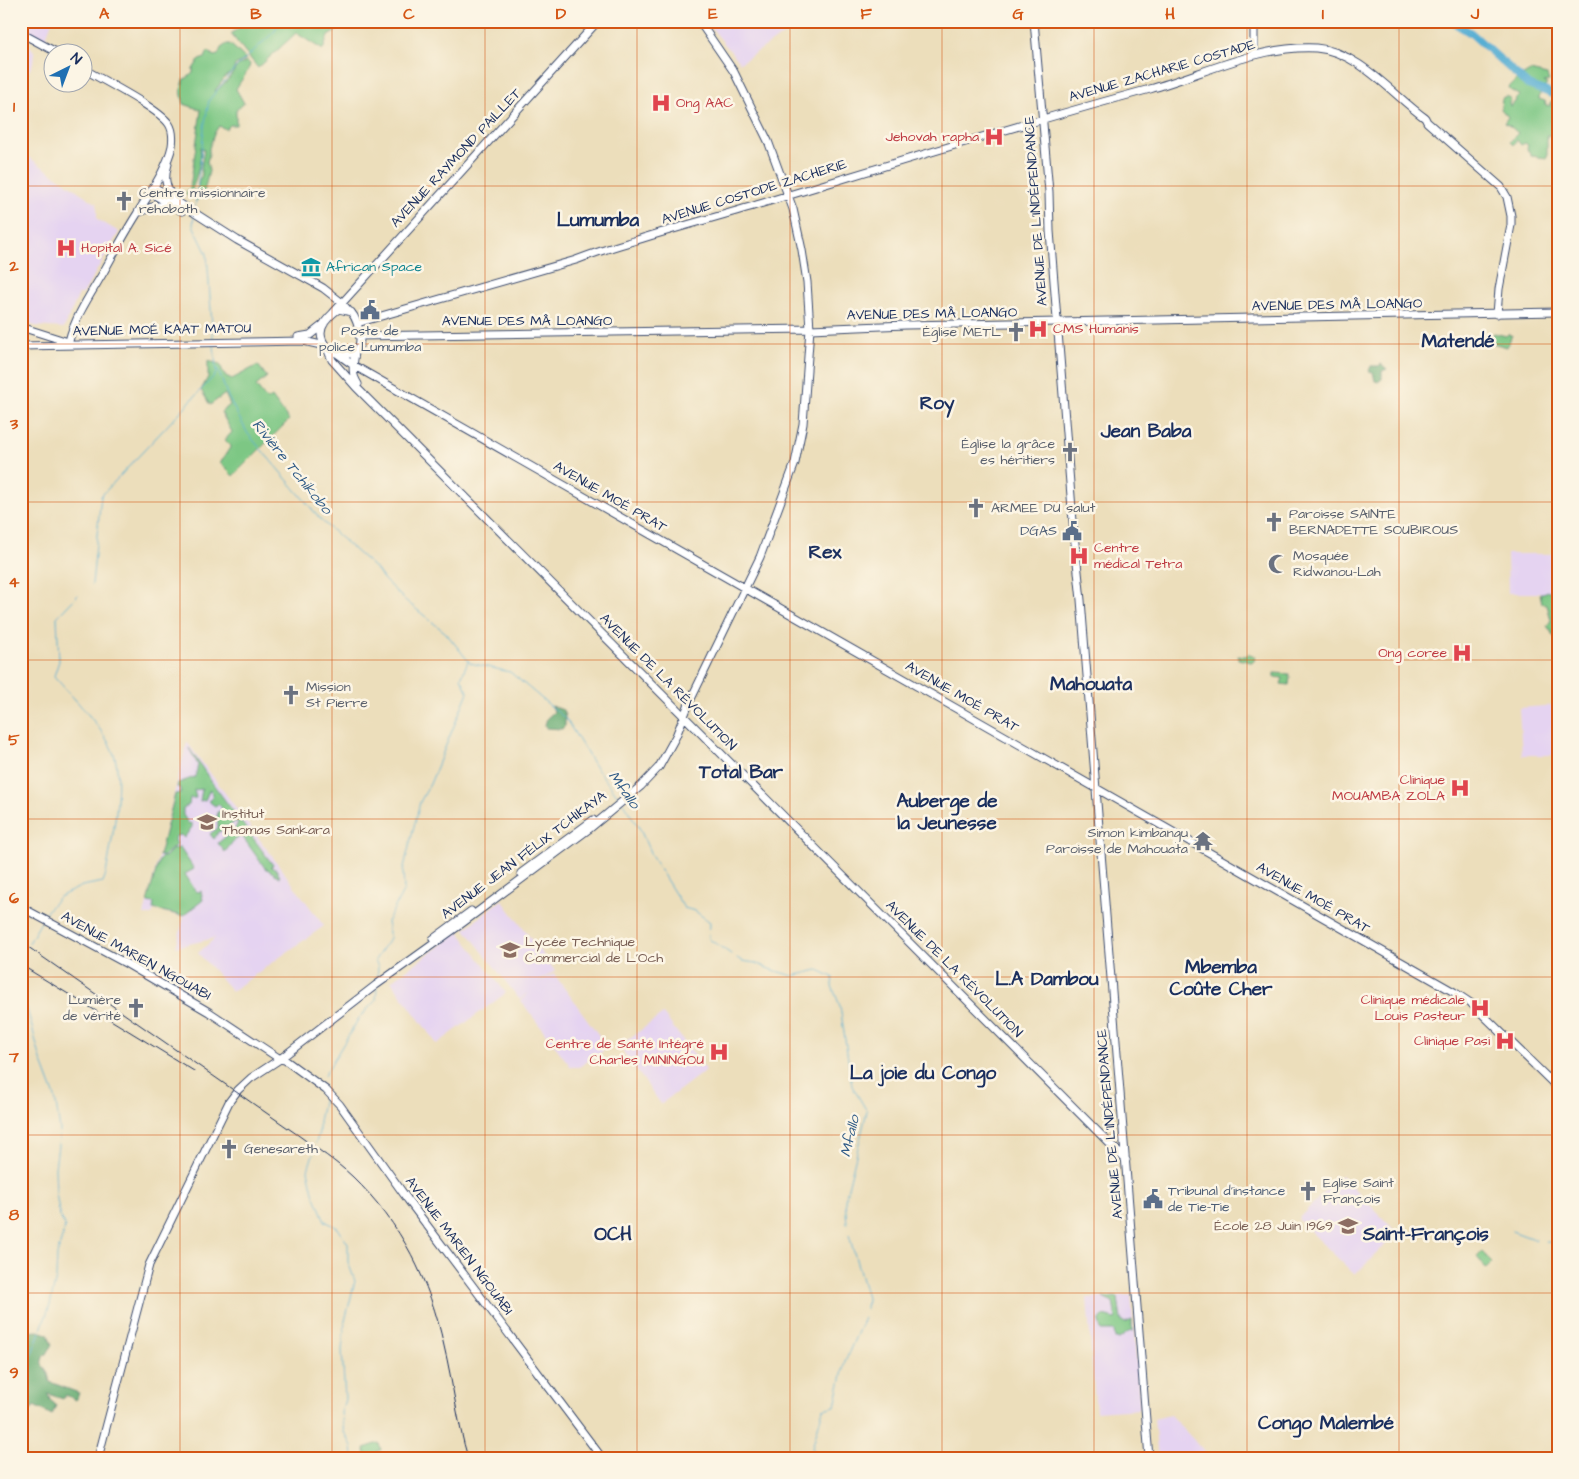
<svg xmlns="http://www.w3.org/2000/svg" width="1579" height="1479" viewBox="0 0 1579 1479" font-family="'Architects Daughter',sans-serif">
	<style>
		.built { fill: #e5d3f1 }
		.green { fill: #7dc784; stroke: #4c7b71 }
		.forest { fill: #66ac72; stroke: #406e68 }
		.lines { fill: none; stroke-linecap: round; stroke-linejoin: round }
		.stream { stroke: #56aed3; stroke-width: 1 }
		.river { stroke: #56aed3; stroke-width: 8 }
		.secondary-casing { stroke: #3a496c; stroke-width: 9 }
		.secondary { stroke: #fff; stroke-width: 7 }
		.rail { stroke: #1b2f5e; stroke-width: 1 }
		.grid { fill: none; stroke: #d45514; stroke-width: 1; stroke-opacity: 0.55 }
		.labels { text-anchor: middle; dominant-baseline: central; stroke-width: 5; stroke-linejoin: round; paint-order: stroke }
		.street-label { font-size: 14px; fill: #1b2f5e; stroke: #fcf5e5 }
		.health-label { font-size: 14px; fill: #be3a42; stroke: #fcf5e5; text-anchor: end }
		.worship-label { font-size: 14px; fill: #5b616d; stroke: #fcf5e5; text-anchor: start }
		.culture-label { font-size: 14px; fill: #0d838f; stroke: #fcf5e5; text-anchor: start }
		.service-label { font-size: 14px; fill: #4e5e75; stroke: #fcf5e5 }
		.education-label { font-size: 14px; fill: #785e54; stroke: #fcf5e5; text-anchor: start }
		.water-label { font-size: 15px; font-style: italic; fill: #305b87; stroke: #fcf5e5 }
		.district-label { font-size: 19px; font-weight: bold; fill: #1b2f5e; stroke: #fcf5e5 }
		.neatline { fill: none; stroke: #d45514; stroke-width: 2 }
		.grid-label { font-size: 16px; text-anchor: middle; font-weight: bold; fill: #d45514 }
	</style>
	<rect width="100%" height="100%" fill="#fcf5e5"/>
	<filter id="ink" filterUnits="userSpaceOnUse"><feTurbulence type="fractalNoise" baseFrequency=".02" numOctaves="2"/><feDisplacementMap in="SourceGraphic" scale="10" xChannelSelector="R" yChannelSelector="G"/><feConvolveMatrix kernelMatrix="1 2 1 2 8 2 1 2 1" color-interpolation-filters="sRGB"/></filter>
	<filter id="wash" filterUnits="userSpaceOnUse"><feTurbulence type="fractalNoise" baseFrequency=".0096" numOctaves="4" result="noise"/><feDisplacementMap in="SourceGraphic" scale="20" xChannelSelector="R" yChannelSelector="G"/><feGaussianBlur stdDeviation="1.12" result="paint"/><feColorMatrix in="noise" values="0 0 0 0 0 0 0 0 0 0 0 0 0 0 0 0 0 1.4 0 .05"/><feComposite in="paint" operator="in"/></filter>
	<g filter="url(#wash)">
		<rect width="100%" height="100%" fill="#ecdebb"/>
		<path class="built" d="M21,21H52L45,40L21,28Z
			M706,21H804L740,63Z
			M21,38L25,39L35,53L32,66L21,83Z
			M21,152L97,204V219L119,232L83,294H79L64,328L35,326L21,321Z
			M1507,554H1558V593H1508Z
			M1558,705V755H1522L1519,708Z
			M187,742L324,926L232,991L198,953L215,938L176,947L184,917L154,910L152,915H144Z
			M502,900L555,971L537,983L554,974L603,1041V1051L579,1067H571L521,1001L528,992L520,1000L465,929Z
			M459,932L506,993L437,1044L391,981Z
			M663,1014L706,1070L661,1104L619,1046Z
			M1341,1175L1397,1233L1355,1275L1298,1219Z
			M1131,1295L1140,1409L1096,1412L1087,1298Z
			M1170,1415L1211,1458H1158L1154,1419Z"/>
		<path class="green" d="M248,21H347L341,28L328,36L323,50L296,33L258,68L231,34Z
			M227,44H230L246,59L235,65L233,72L226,76L214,92C222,87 233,75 237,66L247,61L250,64C249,72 240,81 236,89L244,103L236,110V125H230L226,129L219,126L215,132L209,148V156L207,161L209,171L203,196L197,200H195L199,180L202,175L201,168L204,150L200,147C204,159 193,184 190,198L187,196L186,193L190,188L201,110L184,104L181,91L184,79L187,78L193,73V69L199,60L205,58L208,51L214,56L218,55L221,48Z
			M1530,71L1547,75L1549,81L1544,82L1547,84L1543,90L1546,92V94L1540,93L1539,99L1545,101L1546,105L1550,106L1551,101H1556V110L1554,115L1558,116V135H1547V158L1531,156L1527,149L1528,145L1525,143L1521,145L1517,140L1513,145L1510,142L1518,133L1510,126L1504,123L1508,117L1501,109L1502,98L1506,96L1511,99L1509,103L1510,106L1516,101L1515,99L1520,96L1510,90L1509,87L1518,78Z
			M1494,333L1506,336L1508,334L1512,335L1507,347L1489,342Z
			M208,361L220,364L224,375L232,379L258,365L267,377L256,386L267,400L272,397L289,420L233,476L220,463L231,446L225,440L232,432L221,412L230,405L225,394L210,405L201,390L208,377Z
			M1547,591H1558V640L1552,635L1551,631L1547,626L1551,620L1547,605L1542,603L1540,594Z
			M1248,654L1255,657L1254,661L1251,662L1238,659V655L1246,656Z
			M1274,673L1289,674L1290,677L1289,685L1281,684L1283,678L1274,677Z
			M189,748L213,784L273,865L271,866L274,869H276L280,877L265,868L242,836L234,840L225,852L218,843L235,829L238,822L236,821L229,826L222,827L221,831L218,832L214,839L210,834L218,828L217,812L221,811L222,808L218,804L215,806L208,801L212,798L213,794L210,789L205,800L200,801L202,789L194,790L196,798H190L189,805L183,808V815L188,823L192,824V827L184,838L181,835L176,836L174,841L177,844L164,856H159L175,794L181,793V788L177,787L178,783L195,777L198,765Z
			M180,848L194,869L185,874L195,890L198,892L201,891L203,900L183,916L153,909L154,903L147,902L159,860L162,857H165L173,849Z
			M1482,1252L1492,1262L1486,1268L1477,1257Z
			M1118,1297L1121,1320L1125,1323L1132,1320V1332L1130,1331L1119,1339H1115L1114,1331H1101L1099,1321L1103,1316L1115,1319L1116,1318L1113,1303L1103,1298Z
			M379,1443L381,1450L377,1451L380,1454L379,1458H376L375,1454L367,1457L364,1448Z"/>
		<path class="forest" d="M1381,364L1387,369L1382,371V379L1378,382L1375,381L1373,372L1369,371L1371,366H1379Z
			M552,706L563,710L565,715V726L562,729L546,728L545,725L547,718L554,712Z
			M39,1331L48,1334L52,1345L47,1354L44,1355C38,1368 45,1364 48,1374C49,1376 49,1380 50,1382L79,1393L76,1400L66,1395L63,1399L48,1394L50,1400L56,1405L52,1415L34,1406L29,1413L21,1410V1332Z"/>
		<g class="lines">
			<path class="stream" d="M195,209L204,128L209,100L236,67L275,31L279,21
				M194,216L193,225L207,254L213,339
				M214,345L216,368L220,375L228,397L248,434L323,522L377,570L384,580L406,601L446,633L470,663L510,672L566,719L594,765L621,800
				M92,584L101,496L216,374V368
				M623,803L640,829L652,857L684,908L695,911L710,922L709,939L731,954
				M46,912L59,897L82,886L103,882L106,874C111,844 125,780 113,752C103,727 72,697 54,676L59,661L57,617L78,595
				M29,943L41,922
				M737,958L742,961L756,963L769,969L793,976L818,970L833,977L832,986L840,1006L852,1086L867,1111L845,1200L847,1224
				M377,982L378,967L375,960L390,938L387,922L404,890L403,871L420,802L430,784L468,692L461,678L468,661
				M21,987L41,1060L55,1097L60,1130L55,1168L56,1193L60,1217L65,1227L57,1255L56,1278L50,1305L21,1383
				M324,1076L359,1018L376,1000L377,988
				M316,1143L319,1132V1121L325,1093
				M313,1154L308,1170L313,1192L325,1221L338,1228L348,1244V1262L355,1281L345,1321L342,1350L345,1399L341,1413L344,1432L352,1446L353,1458
				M1512,1231L1536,1240
				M849,1235L867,1298L866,1309
				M1546,1242L1558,1243
				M820,1458L812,1448L823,1409L835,1406L845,1361L864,1318"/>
			<path class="river" d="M1451,21L1471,33L1528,85L1558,96"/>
		</g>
	</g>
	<g filter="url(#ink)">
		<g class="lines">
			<defs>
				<path id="secondary" d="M1034,21L1049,192L1050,231L1074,534L1081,600L1149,1458
					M1254,21V55
					M21,33L56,52
					M168,164C164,177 165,186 173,198
					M154,187L237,240L323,288L341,302L348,310
					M151,193L182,211
					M140,212C151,207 158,204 170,207
					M339,309L351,312C357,319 359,328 360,337C362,371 306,350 325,322C329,317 333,312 339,309Z
					M333,313L598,21
					M357,323L576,260C596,252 616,246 637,240C678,227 721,216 763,203C892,164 1020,124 1150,89C1204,74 1259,45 1316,48C1358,51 1393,95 1425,118L1427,122L1501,187L1507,197L1511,216V225L1499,289L1497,314
					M21,327L65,341
					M21,335L22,343
					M359,336L810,329L906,325L1558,312
					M298,337L310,335L324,324
					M69,341C75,317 90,295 103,273C114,253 125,233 137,214C149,194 167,169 172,146C173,139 173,130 169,124C158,108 102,80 82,68
					M21,346L303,341L326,346L332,360L356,387L1126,1160
					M335,352L353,365L1454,992L1472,1004L1558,1088
					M355,353C353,365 351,374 358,384
					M521,873L593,820
					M21,907L127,964L209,1012L280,1059L285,1060L326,1090L340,1105L408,1200L602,1458
					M433,939L471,911
					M98,1458L149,1265L229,1102L238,1090L251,1078L280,1059L376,985L457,927L589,829L641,786L659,767L676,736L690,701L760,557L795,463L803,424L810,329L807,282L802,250L793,209L768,141L734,72L699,21"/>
			</defs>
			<use href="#secondary" class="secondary-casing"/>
			<use href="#secondary" class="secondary"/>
			<path class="rail" d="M21,942L298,1135C317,1149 336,1161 353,1177C401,1223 430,1281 444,1346C453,1383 457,1421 468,1458
				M21,965L194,1071"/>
		</g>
	</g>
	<path class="grid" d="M180,21V1458M332,21V1458M485,21V1458M637,21V1458M790,21V1458M942,21V1458M1094,21V1458M1247,21V1458M1399,21V1458M21,186H1558M21,344H1558M21,502H1558M21,660H1558M21,819H1558M21,977H1558M21,1135H1558M21,1293H1558"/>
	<defs>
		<symbol id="hospital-bare" viewBox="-9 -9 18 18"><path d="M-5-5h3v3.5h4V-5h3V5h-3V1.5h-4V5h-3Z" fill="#e0444e" stroke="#fcf5e5" stroke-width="2.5" paint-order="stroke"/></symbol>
		<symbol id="church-bare" viewBox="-9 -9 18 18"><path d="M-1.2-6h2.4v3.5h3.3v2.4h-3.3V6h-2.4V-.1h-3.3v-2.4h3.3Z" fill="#6b7280" stroke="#fcf5e5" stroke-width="2.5" paint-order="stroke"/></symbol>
		<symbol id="museum-bare" viewBox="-9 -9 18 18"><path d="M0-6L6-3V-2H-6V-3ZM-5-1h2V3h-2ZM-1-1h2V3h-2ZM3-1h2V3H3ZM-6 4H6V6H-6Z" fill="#0f9aa8" stroke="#fcf5e5" stroke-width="2.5" paint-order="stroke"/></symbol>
		<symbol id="civic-bare" viewBox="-9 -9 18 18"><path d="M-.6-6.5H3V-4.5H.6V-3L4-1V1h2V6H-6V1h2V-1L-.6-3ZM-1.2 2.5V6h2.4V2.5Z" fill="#5c6f8a" stroke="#fcf5e5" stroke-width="2.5" paint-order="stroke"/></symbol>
		<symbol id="mosque-bare" viewBox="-9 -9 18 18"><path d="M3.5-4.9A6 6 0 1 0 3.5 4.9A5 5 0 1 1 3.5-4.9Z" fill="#6b7280" stroke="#fcf5e5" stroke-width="2.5" paint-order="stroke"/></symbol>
		<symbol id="school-bare" viewBox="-9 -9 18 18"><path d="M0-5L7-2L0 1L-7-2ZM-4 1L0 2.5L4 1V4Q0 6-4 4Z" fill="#8d6e63" stroke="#fcf5e5" stroke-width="2.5" paint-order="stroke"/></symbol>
		<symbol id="temple-bare" viewBox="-9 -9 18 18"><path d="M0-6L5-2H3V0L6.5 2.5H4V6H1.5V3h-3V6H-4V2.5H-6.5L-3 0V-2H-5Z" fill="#6b7280" stroke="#fcf5e5" stroke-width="2.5" paint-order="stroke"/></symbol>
	</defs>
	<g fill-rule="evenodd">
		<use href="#hospital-bare" x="647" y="89" width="28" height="28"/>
		<use href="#hospital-bare" x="980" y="123" width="28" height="28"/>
		<use href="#church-bare" x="110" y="187" width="28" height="28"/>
		<use href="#hospital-bare" x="52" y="234" width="28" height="28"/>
		<use href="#museum-bare" x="297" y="253" width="28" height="28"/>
		<use href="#civic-bare" x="356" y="296" width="28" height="28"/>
		<use href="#hospital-bare" x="1024" y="315" width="28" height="28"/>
		<use href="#church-bare" x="1002" y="318" width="28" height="28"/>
		<use href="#church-bare" x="1056" y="438" width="28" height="28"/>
		<use href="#church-bare" x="962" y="494" width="28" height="28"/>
		<use href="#church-bare" x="1260" y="508" width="28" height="28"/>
		<use href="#civic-bare" x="1058" y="517" width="28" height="28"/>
		<use href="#hospital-bare" x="1065" y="542" width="28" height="28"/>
		<use href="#mosque-bare" x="1264" y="550" width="28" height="28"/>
		<use href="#hospital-bare" x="1448" y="639" width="28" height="28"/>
		<use href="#church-bare" x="277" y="681" width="28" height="28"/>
		<use href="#hospital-bare" x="1446" y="774" width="28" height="28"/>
		<use href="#school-bare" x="193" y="808" width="28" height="28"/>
		<use href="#temple-bare" x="1189" y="827" width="28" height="28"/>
		<use href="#school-bare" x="496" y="936" width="28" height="28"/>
		<use href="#church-bare" x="122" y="994" width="28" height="28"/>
		<use href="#hospital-bare" x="1466" y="994" width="28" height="28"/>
		<use href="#hospital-bare" x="1491" y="1027" width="28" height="28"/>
		<use href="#hospital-bare" x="705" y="1038" width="28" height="28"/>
		<use href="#church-bare" x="215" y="1135" width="28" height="28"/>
		<use href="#church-bare" x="1294" y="1177" width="28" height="28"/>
		<use href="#civic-bare" x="1139" y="1185" width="28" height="28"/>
		<use href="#school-bare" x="1334" y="1212" width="28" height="28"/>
	</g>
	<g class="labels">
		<g class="street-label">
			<text transform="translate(1162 71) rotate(-16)">AVENUE ZACHARIE COSTADE</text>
			<text transform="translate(456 158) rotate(-47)">AVENUE RAYMOND PAILLET</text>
			<text transform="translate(754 192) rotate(-17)">AVENUE COSTODE ZACHERIE</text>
			<text transform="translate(1036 211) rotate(-94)">AVENUE DE L'INDÉPENDANCE</text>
			<text transform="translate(1337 305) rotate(-1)">AVENUE DES MÂ LOANGO</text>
			<text transform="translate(932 314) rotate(-1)">AVENUE DES MÂ LOANGO</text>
			<text x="527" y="321">AVENUE DES MÂ LOANGO</text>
			<text transform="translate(162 330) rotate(-1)">AVENUE MOÉ KAAT MATOU</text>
			<text transform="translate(610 497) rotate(30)">AVENUE MOÉ PRAT</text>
			<text transform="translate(668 682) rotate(45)">AVENUE DE LA RÉVOLUTION</text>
			<text transform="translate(962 697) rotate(30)">AVENUE MOÉ PRAT</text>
			<text transform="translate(524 855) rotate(-37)">AVENUE JEAN FÉLIX TCHIKAYA</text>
			<text transform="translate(1313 898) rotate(30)">AVENUE MOÉ PRAT</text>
			<text transform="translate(136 956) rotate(29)">AVENUE MARIEN NGOUABI</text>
			<text transform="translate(954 969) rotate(45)">AVENUE DE LA RÉVOLUTION</text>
			<text transform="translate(1110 1124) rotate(-95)">AVENUE DE L'INDÉPENDANCE</text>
			<text transform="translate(459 1246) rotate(53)">AVENUE MARIEN NGOUABI</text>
		</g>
		<g class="health-label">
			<text x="676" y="103" text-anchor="start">Ong AAC</text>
			<text x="979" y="137">Jehovah rapha</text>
			<text x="81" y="248" text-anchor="start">Hopital A. Sicé</text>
			<text x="1053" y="329" text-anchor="start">CMS Humanis</text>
			<text x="1094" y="548" text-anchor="start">Centre<tspan x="1094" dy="16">médical Tetra</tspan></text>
			<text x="1447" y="653">Ong coree</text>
			<text x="1445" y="780">Clinique<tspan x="1445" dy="16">MOUAMBA ZOLA</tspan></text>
			<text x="1465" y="1000">Clinique médicale<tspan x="1465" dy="16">Louis Pasteur</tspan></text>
			<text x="1490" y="1041">Clinique Pasi</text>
			<text x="704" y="1044">Centre de Santé Intégré<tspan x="704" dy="16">Charles MININGOU</tspan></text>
		</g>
		<g class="worship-label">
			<text x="139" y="193">Centre missionnaire<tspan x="139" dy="16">rehoboth</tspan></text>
			<text x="1001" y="332" text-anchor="end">Église METL</text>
			<text x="1055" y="444" text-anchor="end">Église la grâce<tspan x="1055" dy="16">es héritiers</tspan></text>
			<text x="991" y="508">ARMEE DU salut</text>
			<text x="1289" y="514">Paroisse SAINTE<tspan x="1289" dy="16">BERNADETTE SOUBIROUS</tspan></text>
			<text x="1293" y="556">Mosquée<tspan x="1293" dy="16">Ridwanou-Lah</tspan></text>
			<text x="306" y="687">Mission<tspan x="306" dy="16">St Pierre</tspan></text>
			<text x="1188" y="833" text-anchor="end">Simon kimbangu<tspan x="1188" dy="16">Paroisse de Mahouata</tspan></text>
			<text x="121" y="1000" text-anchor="end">Lumière<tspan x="121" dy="16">de vérité</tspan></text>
			<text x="244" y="1149">Genesareth</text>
			<text x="1323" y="1183">Eglise Saint<tspan x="1323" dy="16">François</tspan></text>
		</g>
		<g class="culture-label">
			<text x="326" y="267">African Space</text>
		</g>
		<g class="service-label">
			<text x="370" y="331">Poste de<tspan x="370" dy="16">police Lumumba</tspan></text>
			<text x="1057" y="531" text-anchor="end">DGAS</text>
			<text x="1168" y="1191" text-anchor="start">Tribunal d'instance<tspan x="1168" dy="16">de Tie-Tie</tspan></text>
		</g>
		<g class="education-label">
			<text x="222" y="814">Institut<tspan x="222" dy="16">Thomas Sankara</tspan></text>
			<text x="525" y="942">Lycée Technique<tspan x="525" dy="16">Commercial de L'Och</tspan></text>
			<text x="1333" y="1226" text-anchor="end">École 28 Juin 1969</text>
		</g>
		<g class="water-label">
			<text transform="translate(292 467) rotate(51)">Rivière Tchikobo</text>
			<text transform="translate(624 790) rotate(54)">Mfallo</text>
			<text transform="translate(850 1136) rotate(-77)">Mfallo</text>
		</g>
		<g class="district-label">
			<text x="598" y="220">Lumumba</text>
			<text x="1458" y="341">Matendé</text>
			<text x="937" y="403">Roy</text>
			<text x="1146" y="431">Jean Baba</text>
			<text x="825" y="552">Rex</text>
			<text x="1091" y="684">Mahouata</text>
			<text x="741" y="772">Total Bar</text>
			<text x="947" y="801">Auberge de<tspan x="947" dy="22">la Jeunesse</tspan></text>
			<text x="1221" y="967">Mbemba<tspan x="1221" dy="22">Coûte Cher</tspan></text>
			<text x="1047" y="979">L.A Dambou</text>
			<text x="923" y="1073">La joie du Congo</text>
			<text x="613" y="1234">OCH</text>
			<text x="1426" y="1234">Saint-François</text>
			<text x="1326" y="1423">Congo Malembé</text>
		</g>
	</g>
	<rect width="1579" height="1479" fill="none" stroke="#fcf5e5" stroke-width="55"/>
	<g transform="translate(68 68) rotate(42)"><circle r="24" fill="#fcf5e5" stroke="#a2a6af"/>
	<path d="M0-4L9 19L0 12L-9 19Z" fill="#1f6fb2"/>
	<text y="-8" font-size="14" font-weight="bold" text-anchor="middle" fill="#1b2f5e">N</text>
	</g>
	<rect x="28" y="28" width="1524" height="1424" class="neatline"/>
	<g class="grid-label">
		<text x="104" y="19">A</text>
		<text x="256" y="19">B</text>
		<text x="409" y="19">C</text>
		<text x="561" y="19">D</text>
		<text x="713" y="19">E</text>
		<text x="866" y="19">F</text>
		<text x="1018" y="19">G</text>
		<text x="1170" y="19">H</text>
		<text x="1323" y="19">I</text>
		<text x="1475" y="19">J</text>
		<text x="14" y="112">1</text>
		<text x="14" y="271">2</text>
		<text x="14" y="429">3</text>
		<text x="14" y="587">4</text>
		<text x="14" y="745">5</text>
		<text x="14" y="903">6</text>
		<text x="14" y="1062">7</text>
		<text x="14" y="1220">8</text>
		<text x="14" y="1378">9</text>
	</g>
</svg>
